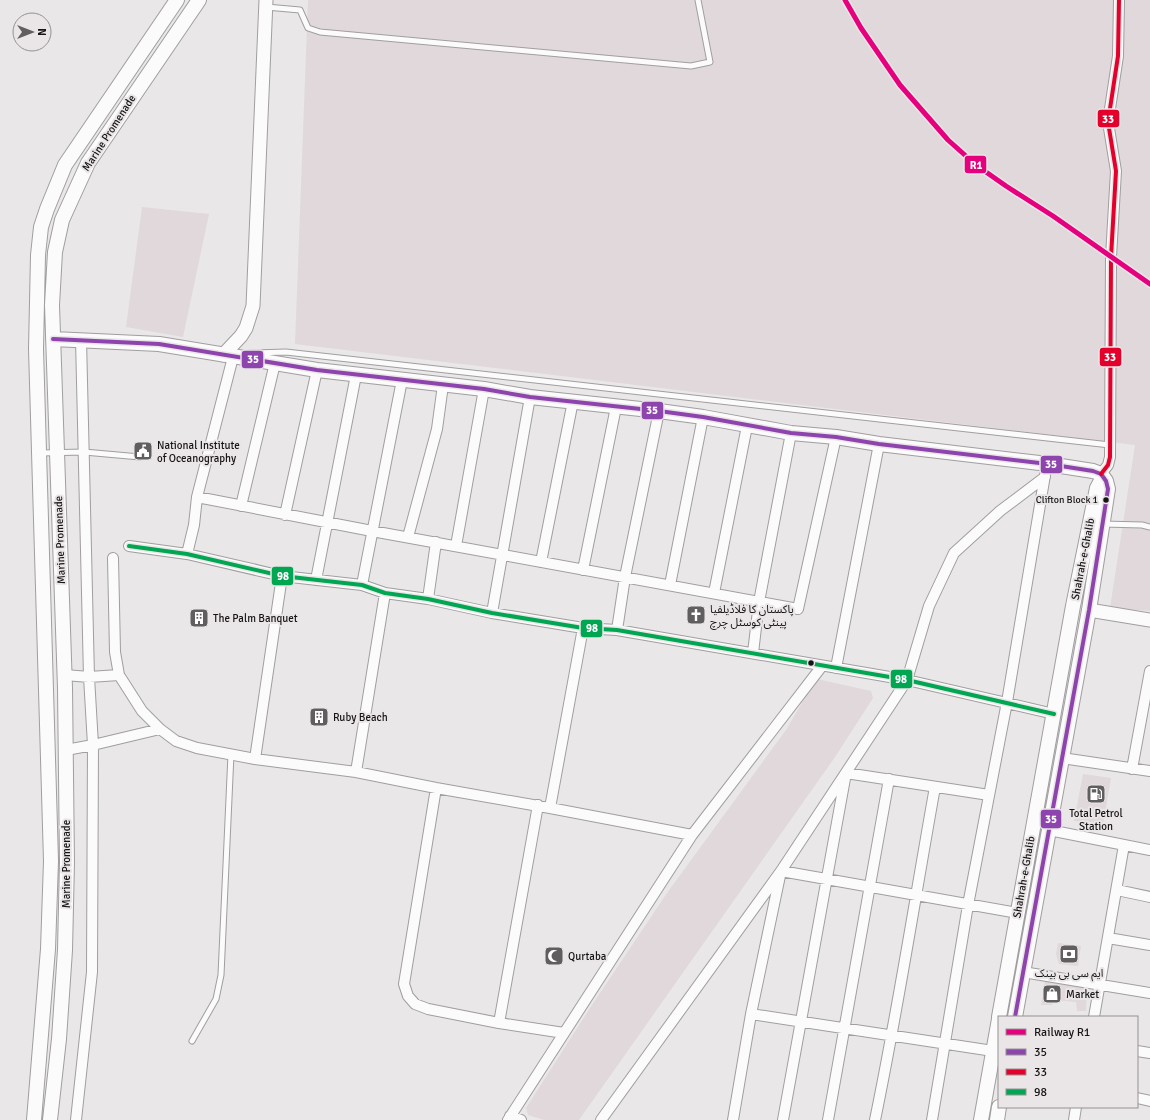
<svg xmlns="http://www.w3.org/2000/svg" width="1150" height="1120" viewBox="0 0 1150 1120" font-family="Signika,'Noto Sans Arabic',sans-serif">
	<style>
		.built { fill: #e0d8db }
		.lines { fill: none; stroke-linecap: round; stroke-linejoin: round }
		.service-casing { stroke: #a09e9f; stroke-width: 7 }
		.minor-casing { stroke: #a09e9f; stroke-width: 12 }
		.tertiary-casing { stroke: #a09e9f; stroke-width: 15 }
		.secondary-casing { stroke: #a09e9f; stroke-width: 16 }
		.service { stroke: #fcfbfc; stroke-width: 5 }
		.minor { stroke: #fcfbfc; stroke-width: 10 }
		.tertiary { stroke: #fcfbfc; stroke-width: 13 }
		.secondary { stroke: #fcfbfc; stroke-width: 14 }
		.bus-1-casing { stroke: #eae6e7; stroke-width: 7 }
		.bus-2-casing { stroke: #eae6e7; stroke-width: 7 }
		.bus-3-casing { stroke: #eae6e7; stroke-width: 7 }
		.bus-1 { stroke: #8e44ad; stroke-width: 4 }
		.bus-2 { stroke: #e4002b; stroke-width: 4 }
		.bus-3 { stroke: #00a651; stroke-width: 4 }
		.rail-1-casing { stroke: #eae6e7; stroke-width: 8 }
		.rail-1 { stroke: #e5007d; stroke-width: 5 }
		.bus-dot { fill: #161415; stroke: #eae6e7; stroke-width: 1.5 }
		.labels { text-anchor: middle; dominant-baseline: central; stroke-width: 4; stroke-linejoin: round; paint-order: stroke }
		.bus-label { font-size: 10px; fill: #161415; stroke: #eae6e7; text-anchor: end }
		.street-label { font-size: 11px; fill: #161415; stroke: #eae6e7 }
		.poi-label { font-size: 11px; fill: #161415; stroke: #eae6e7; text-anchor: start }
		.line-badge { stroke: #eae6e7; stroke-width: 1.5 }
		.badge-label { font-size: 11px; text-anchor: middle; font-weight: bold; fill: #fff }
	</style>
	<rect width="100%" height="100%" fill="#e9e7e8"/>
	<path class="built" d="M308,0H1150V611L1110,608L1135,445L295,344Z
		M142,207L209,214L183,337L126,327Z
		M817,679L871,691L873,698L835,757L579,1120H544L528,1115L526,1108L590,1008L667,893L786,730L814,682Z
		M1083,774L1111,778L1103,824L1074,821Z
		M1058,943L1081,946L1078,966L1059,964L1056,954Z
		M1045,981L1087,987L1086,1011H1077L1076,1002L1054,1000L1052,1005H1041Z"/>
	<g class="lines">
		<defs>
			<path id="service" d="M266,7L300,10L308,28L320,32L691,66L710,62L698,0
				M250,353L286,352L1110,445
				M41,453L84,452L140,457
				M1103,524L1142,525L1150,527
				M192,1041L216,999L221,975L231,754"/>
			<path id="minor" d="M1101,474L1108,465L1110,457L1111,257L1116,171L1108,122L1118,56L1119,0
				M197,497L372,531L798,609L836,437
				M241,506L275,363
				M285,515L317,370
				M408,537L437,429L443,385
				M129,546L187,554L282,576L362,585L385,593L428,599L492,613L583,628L617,630L907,680L1054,714
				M456,546L484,389
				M187,554L194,525L197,497L233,357
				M113,558L115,652L119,675L142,711L160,729L176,741L197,748L255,759L356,772L436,788L550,808L692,835
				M541,562L573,401
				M583,570L616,407
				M316,580L356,375
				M362,585L402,380
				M670,585L703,417
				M714,593L747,426
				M428,599L436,542
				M492,613L530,397
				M617,630L625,577L659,411
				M753,653L759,602L791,433
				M836,668L879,444
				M65,675L89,677L119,675
				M66,750L93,745L160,729
				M1062,758L1150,771
				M255,759L282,576
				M1132,769L1150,671
				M356,772L385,593
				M436,788L404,984L408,996L415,1004L428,1009L499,1023L564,1033
				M550,808L583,628
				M1049,830L1150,850
				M1117,890L1150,897
				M1108,938L1150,945
				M1023,972L1150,993
				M751,1014L993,1051
				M1094,1017L1124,845
				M499,1023L538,805
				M1137,1051L1150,1053
				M1137,1098L1150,1101
				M510,1116L521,1120
				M76,1120L92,972L93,745L89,677L81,339
				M508,1120L692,835L822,666
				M601,1120L781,871L907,680L929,606L954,553L1000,511L1045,477
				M733,1120L751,1014L781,871L1018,913
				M783,1120L846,773L989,795
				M828,1120L889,779
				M875,1120C898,1009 915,898 935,787
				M932,1120L968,905L1007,702L1045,475
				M1074,1120L1076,1107"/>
			<path id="tertiary" d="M223,355L241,336L246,328L253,306L266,0
				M1089,610L1150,620"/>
			<path id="secondary" d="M53,339L159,344L317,370L484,389L530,397L659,411L703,417L791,433L836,437L879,444L1048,464L1093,471L1101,474L1106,481L1108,489L1089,610L1015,1017
				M999,1017L1073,606L1097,488L1103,477
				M34,1120L48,949L51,861L36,349L38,255L41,227L47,209L65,165L177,0
				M50,1120L59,1039L65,950L67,862L65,688L52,305L55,252L62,220L88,163L199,0
				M981,1120L999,1019
				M997,1120L999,1107"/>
		</defs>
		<use href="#service" class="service-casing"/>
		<use href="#minor" class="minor-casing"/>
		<use href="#tertiary" class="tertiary-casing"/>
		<use href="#secondary" class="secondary-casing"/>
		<use href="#service" class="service"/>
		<use href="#minor" class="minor"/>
		<use href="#tertiary" class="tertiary"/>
		<use href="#secondary" class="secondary"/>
		<defs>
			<path id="bus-1" d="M53,339L159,344L317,370L484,389L530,397L659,411L703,417L791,433L836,437L879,444L1048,464L1093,471L1101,474L1106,481L1108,489L1089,610L1015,1017"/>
			<path id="bus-2" d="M1101,474L1108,465L1110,457L1111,257L1116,171L1108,122L1118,56L1119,0"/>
			<path id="bus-3" d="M129,546L187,554L282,576L362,585L385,593L428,599L492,613L583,628L617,630L907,680L1054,714"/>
		</defs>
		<use href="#bus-1" class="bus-1-casing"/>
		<use href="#bus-2" class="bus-2-casing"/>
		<use href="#bus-3" class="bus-3-casing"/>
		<use href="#bus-1" class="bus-1"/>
		<use href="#bus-2" class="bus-2"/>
		<use href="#bus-3" class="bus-3"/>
		<defs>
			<path id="rail-1" d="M845,0L861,28L900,85L948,140L976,165L1006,186L1053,216L1150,284"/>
		</defs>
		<use href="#rail-1" class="rail-1-casing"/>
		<use href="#rail-1" class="rail-1"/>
	</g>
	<defs>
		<symbol id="civic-square" viewBox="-11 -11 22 22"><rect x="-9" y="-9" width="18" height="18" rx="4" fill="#605e5f" stroke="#eae6e7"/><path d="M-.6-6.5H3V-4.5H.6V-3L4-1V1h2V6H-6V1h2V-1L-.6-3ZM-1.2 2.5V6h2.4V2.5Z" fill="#fff"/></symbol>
		<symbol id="church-square" viewBox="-11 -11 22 22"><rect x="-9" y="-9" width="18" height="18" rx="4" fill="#605e5f" stroke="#eae6e7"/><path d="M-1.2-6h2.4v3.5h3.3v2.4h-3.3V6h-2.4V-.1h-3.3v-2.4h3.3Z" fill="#fff"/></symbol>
		<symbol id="building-square" viewBox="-11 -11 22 22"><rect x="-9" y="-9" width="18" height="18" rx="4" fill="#605e5f" stroke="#eae6e7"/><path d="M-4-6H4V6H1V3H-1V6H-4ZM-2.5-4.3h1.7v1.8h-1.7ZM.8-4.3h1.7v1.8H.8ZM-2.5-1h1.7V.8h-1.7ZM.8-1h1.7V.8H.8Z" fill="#fff"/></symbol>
		<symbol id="fuel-square" viewBox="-11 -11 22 22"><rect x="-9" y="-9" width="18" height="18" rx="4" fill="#605e5f" stroke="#eae6e7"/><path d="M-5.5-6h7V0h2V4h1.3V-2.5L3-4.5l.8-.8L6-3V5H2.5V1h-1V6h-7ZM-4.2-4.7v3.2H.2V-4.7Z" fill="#fff"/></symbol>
		<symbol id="bank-square" viewBox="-11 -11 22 22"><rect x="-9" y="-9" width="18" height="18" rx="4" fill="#605e5f" stroke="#eae6e7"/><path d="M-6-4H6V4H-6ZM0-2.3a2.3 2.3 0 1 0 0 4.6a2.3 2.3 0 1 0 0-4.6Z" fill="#fff"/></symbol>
		<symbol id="mosque-square" viewBox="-11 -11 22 22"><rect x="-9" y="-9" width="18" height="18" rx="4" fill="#605e5f" stroke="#eae6e7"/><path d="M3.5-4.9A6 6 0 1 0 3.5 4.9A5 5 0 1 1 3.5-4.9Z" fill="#fff"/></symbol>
		<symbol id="shop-square" viewBox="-11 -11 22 22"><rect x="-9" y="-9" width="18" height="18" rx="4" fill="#605e5f" stroke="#eae6e7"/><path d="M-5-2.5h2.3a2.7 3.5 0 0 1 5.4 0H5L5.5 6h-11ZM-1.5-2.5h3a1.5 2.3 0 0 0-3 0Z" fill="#fff"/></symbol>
	</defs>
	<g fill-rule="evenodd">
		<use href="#civic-square" x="132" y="440" width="22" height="22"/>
		<use href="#church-square" x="685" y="604" width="22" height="22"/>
		<use href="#building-square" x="188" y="607" width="22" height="22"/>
		<use href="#building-square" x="308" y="706" width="22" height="22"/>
		<use href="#fuel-square" x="1085" y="783" width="22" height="22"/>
		<use href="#bank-square" x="1058" y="943" width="22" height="22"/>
		<use href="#mosque-square" x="543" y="945" width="22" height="22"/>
		<use href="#shop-square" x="1041" y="983" width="22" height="22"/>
	</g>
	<g class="bus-dot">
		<circle cx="1106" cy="500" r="3.5"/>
		<circle cx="811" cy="663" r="3.5"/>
	</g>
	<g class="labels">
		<g class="bus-label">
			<text x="1098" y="500">Clifton Block 1</text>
		</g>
		<g class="street-label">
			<text transform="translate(109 133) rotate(-57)">Marine Promenade</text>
			<text transform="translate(60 540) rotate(-92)">Marine Promenade</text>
			<text transform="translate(1083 559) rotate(-79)">Shahrah-e-Ghalib</text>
			<text transform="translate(66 864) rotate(-90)">Marine Promenade</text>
			<text transform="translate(1024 877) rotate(-80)">Shahrah-e-Ghalib</text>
		</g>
		<g class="poi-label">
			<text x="157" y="445">National Institute<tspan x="157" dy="13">of Oceanography</tspan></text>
			<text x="710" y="609">پاکستان کا فلاڈیلفیا<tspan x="710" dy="13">پینٹی کوسٹل چرچ</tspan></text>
			<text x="213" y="618">The Palm Banquet</text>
			<text x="333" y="717">Ruby Beach</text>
			<text x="1096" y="813" text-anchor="middle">Total Petrol<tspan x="1096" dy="13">Station</tspan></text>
			<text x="568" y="956">Qurtaba</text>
			<text x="1069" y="973" text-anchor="middle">ایم سی بی بینک</text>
			<text x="1066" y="994">Market</text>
		</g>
	</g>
	<g class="line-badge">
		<rect x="1097" y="109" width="23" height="19" rx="4" fill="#e4002b"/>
		<rect x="964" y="155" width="23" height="19" rx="4" fill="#e5007d"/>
		<rect x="1099" y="347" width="23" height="20" rx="4" fill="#e4002b"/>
		<rect x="241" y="350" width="23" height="19" rx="4" fill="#8e44ad"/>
		<rect x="641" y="401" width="23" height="19" rx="4" fill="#8e44ad"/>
		<rect x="1040" y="455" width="23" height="19" rx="4" fill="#8e44ad"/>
		<rect x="271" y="566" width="23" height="20" rx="4" fill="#00a651"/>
		<rect x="580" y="619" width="23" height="19" rx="4" fill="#00a651"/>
		<rect x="890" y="669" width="23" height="20" rx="4" fill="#00a651"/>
		<rect x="1040" y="809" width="22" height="20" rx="4" fill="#8e44ad"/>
	</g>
	<g class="badge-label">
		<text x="1108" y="123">33</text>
		<text x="976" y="169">R1</text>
		<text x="1110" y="361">33</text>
		<text x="253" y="363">35</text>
		<text x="652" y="414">35</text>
		<text x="1051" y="468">35</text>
		<text x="283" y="580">98</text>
		<text x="592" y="632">98</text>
		<text x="901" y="683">98</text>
		<text x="1051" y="823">35</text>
	</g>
	<rect x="998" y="1016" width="140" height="92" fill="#eae6e7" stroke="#959293"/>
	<rect x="1006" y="1029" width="20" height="6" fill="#e5007d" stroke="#959293"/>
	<text x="1034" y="1036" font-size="12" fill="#161415">Railway R1</text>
	<rect x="1006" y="1049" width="20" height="6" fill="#8e44ad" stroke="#959293"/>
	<text x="1034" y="1056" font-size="12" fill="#161415">35</text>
	<rect x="1006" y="1069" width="20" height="6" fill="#e4002b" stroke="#959293"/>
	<text x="1034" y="1076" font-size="12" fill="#161415">33</text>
	<rect x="1006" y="1089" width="20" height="6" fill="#00a651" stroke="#959293"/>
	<text x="1034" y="1096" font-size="12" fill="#161415">98</text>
	<g transform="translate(32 32) rotate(90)"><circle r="19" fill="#eae6e7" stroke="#959293"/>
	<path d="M0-3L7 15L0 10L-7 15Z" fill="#605e5f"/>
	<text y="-6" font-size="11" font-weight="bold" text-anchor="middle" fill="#161415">N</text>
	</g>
</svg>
